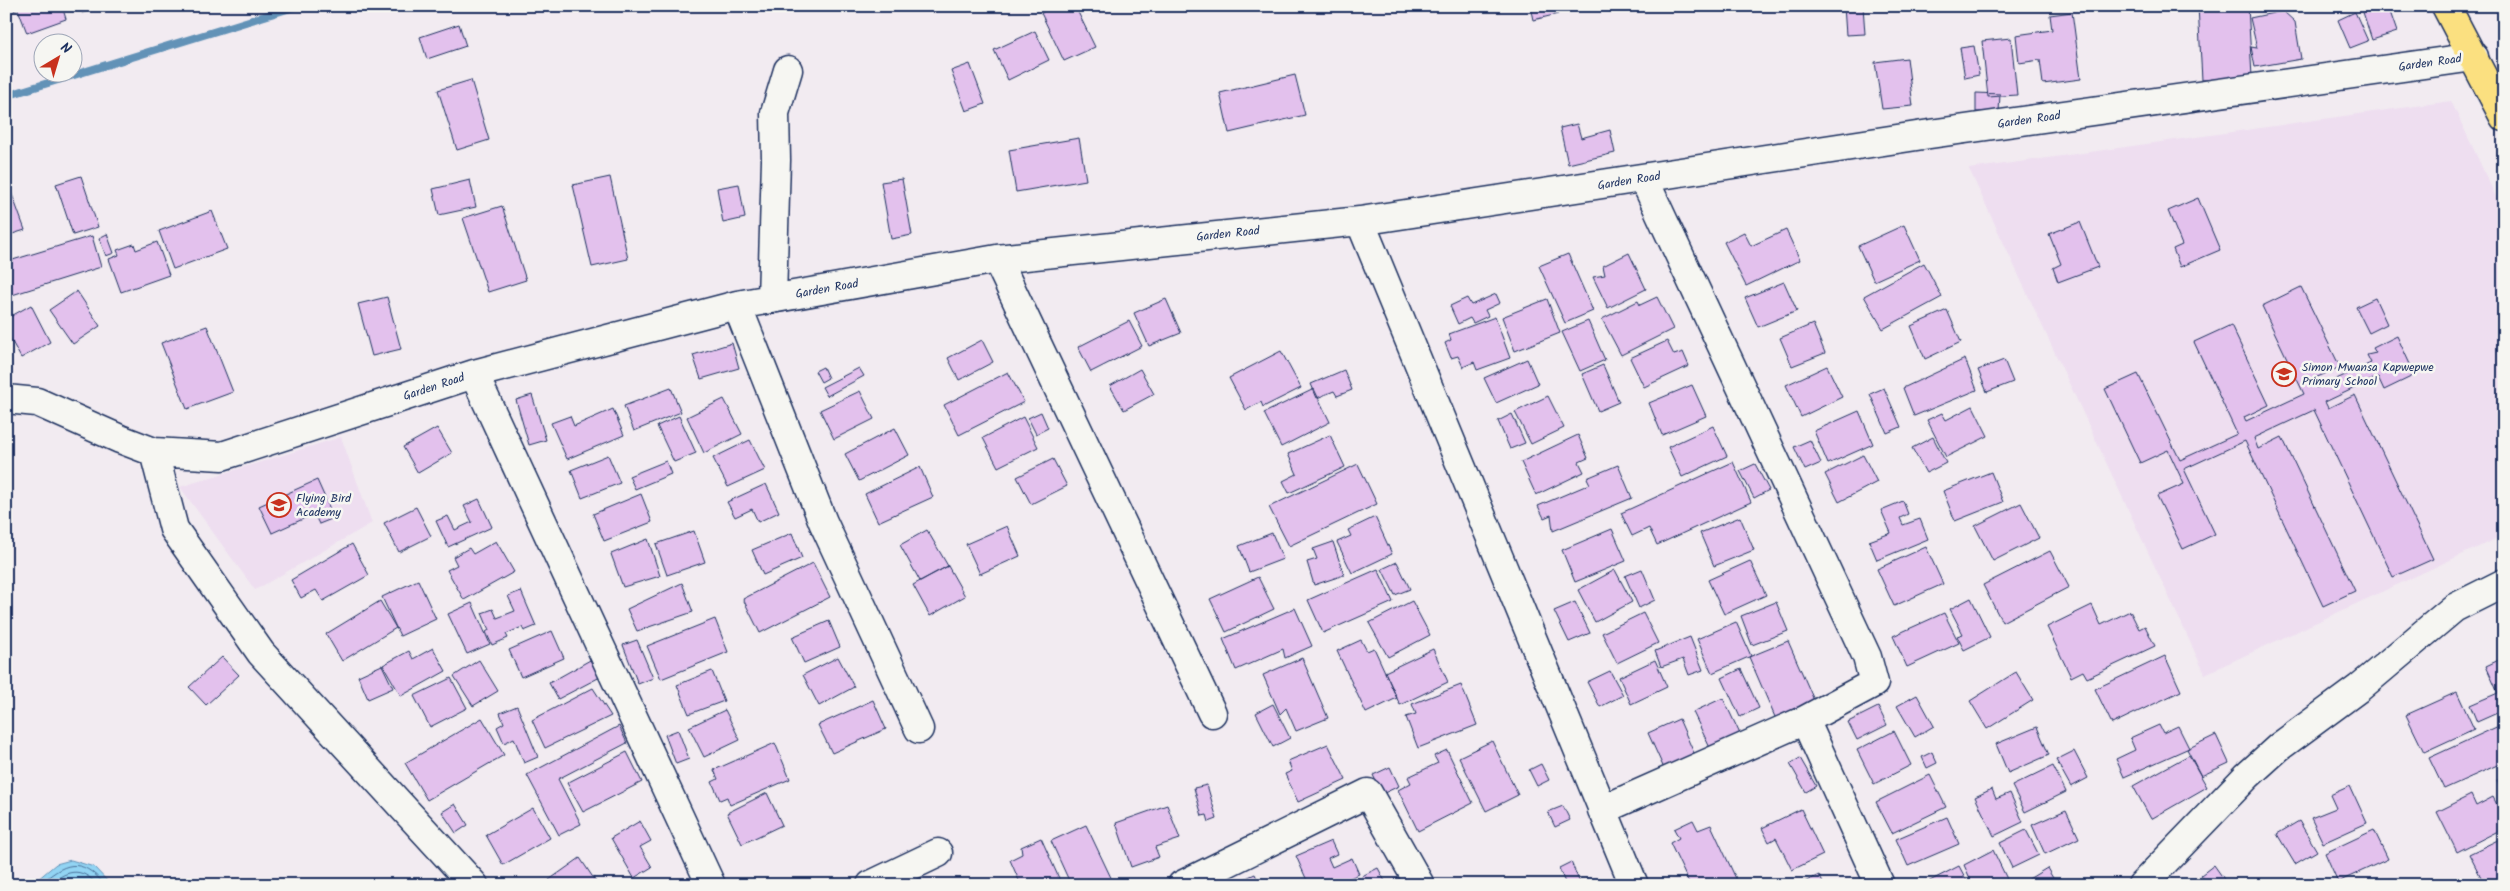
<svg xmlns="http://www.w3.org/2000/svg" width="2510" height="891" viewBox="0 0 2510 891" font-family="Kalam,sans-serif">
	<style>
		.built { fill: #eedef0 }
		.water { fill: #92d4f3; stroke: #6292b7 }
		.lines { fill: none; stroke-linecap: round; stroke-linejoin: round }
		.shore { stroke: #4b719a; stroke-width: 1 }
		.stream { stroke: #6292b7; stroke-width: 8 }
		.building { fill: #e3c1ed; stroke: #1b2f5e }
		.minor-casing { stroke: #1b2f5e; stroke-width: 31 }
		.major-casing { stroke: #1b2f5e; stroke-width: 31 }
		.minor { stroke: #f6f6f2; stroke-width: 28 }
		.major { stroke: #fbe080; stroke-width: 28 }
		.labels { text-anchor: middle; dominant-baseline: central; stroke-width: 5; stroke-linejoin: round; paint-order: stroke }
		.street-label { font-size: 12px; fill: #1b2f5e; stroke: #f6f6f2 }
		.poi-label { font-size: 12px; fill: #1b2f5e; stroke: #f6f6f2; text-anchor: start }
	</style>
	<rect width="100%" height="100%" fill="#f2ebf1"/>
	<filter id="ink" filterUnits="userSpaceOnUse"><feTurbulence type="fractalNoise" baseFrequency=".02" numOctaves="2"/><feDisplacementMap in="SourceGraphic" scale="10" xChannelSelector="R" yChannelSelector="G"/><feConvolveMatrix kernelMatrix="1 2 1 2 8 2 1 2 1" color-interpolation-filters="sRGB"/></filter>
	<g filter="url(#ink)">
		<path class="built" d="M2451,101L2504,214V535L2205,674L1969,169Z
			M341,437L372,523L255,590L180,487Z"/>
		<path class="water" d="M71,860L94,867L111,885H31L56,864Z"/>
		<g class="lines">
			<path class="shore" d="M39,885C64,863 80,855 105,885
				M49,885C65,871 81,865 97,885"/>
			<path class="stream" d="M6,96L297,6"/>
		</g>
		<path class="building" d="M6,6H62L66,19L27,33L18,9L6,14Z
			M80,6H107L82,13Z
			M1056,6H1075L1095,47L1064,61L1041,13Z
			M1530,6H1556L1558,14L1533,20Z
			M1742,6H1765L1743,10Z
			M1844,6H1863L1865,34L1846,35Z
			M2198,6H2248L2252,77L2202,80Z
			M2361,6H2388L2397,32L2372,40Z
			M2283,11L2295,22L2301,59L2255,67L2251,47L2257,48L2250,18Z
			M2072,12L2081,79L2043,84L2040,60L2019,63L2016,35L2052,30L2050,15Z
			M2355,12L2368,41L2350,48L2338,20Z
			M459,24L466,46L427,59L420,37Z
			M1035,31L1049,60L1008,80L994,50Z
			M2011,38L2017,95L1988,97L1982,41Z
			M1974,46L1979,75L1965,78L1960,48Z
			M1907,58L1913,106L1882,109L1875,62Z
			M970,64L985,104L966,111L951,71Z
			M1295,75L1305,115L1229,133L1220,93Z
			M471,80L489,140L457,150L438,90Z
			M1976,93L2000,94L1999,112H1976Z
			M1577,124L1581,138L1610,130L1615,153L1568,164L1560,128Z
			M1079,138L1086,180L1016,192L1009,150Z
			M81,176L98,227L73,235L56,184Z
			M610,177L628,259L592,267L573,185Z
			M6,178L25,230L6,236Z
			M902,179L912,235L891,239L881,182Z
			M470,180L476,207L439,215L433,189Z
			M739,184L745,218L723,223L717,188Z
			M2198,198L2220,250L2180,267L2173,249L2182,245L2168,211Z
			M502,206L526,280L488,292L463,218Z
			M212,211L227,249L173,269L159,231Z
			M2080,222L2098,267L2058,282L2053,268L2061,264L2049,234Z
			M1904,225L1920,260L1874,281L1858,246Z
			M1786,230L1800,260L1746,286L1724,242L1744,232L1751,246Z
			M107,234L114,253L106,256L99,238Z
			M92,236L101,267L12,295L6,277V262Z
			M157,242L169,275L121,292L109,259L119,255L117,250L134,244L136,250Z
			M1629,253L1646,289L1608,308L1593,277L1605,275L1603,266Z
			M1568,254L1593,311L1565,323L1539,266Z
			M1924,263L1942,297L1883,329L1864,296Z
			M1784,282L1797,311L1758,327L1745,298Z
			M2301,287L2340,367L2313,379L2317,388L2371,363L2367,355L2376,353L2373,348L2397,336L2415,375L2384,390L2378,377L2325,402L2328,408L2355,395L2433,559L2393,577L2314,410L2254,438L2258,449L2282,437L2355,591L2323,606L2245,441L2184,469L2215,534L2183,549L2157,496L2184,484L2168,450L2140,463L2105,389L2138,374L2180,460L2237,434L2194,342L2231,325L2269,405L2244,417L2246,421L2304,394L2262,306Z
			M77,291L100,326L73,344L49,310Z
			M1496,294L1500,303L1485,310L1488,316L1473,323L1470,318L1458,324L1450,306L1467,298L1471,305Z
			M387,297L401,349L372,356L358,304Z
			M1657,297L1673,329L1621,355L1602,319L1638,301L1640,305Z
			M2375,298L2387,324L2369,333L2356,307Z
			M1166,299L1181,333L1149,346L1134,313Z
			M1547,299L1560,333L1515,351L1502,317Z
			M31,305L50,342L21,358L6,331V319Z
			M1947,310L1961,342L1925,359L1911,326Z
			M1495,317L1510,358L1477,370L1474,362L1463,367L1458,356L1451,358L1445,343L1451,340L1449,334Z
			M1129,321L1142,346L1091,372L1078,347Z
			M1588,321L1605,360L1580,371L1562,332Z
			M1813,324L1825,353L1792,366L1780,338Z
			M207,326L233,392L187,409L161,343Z
			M982,340L993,362L959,380L948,358Z
			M1667,341L1674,355L1683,352L1689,366L1644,387L1630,358Z
			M732,343L739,368L701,379L693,355Z
			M1281,351L1301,388L1263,407L1261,402L1246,410L1229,378Z
			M1527,359L1538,384L1496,403L1484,378Z
			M1965,359L1977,390L1914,416L1903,388Z
			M2004,360L2013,382L1987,392L1978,370Z
			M1603,365L1619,402L1598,411L1582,374Z
			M1827,366L1842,397L1801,417L1786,385Z
			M823,367L828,378L821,382L815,371Z
			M859,368L864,376L827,396L822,387Z
			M1140,369L1154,394L1124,410L1110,386Z
			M1344,370L1352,390L1337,396L1334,391L1317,398L1311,384Z
			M1008,372L1024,402L959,435L944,405Z
			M1692,385L1706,416L1662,435L1649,403Z
			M671,388L681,412L634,431L624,406Z
			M1884,388L1901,427L1887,433L1870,394Z
			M1314,389L1330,422L1281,447L1264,413Z
			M860,391L874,419L834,439L820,410Z
			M532,395L546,440L529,445L516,400Z
			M1548,396L1564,428L1531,444L1515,412Z
			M724,399L742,434L704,453L687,417Z
			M1973,406L1988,436L1946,457L1927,420L1942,413L1946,420Z
			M613,409L624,435L567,459L551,423L570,416L574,426Z
			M1859,411L1873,444L1828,464L1814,431Z
			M1041,412L1048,428L1036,434L1028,418Z
			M1512,414L1525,443L1510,449L1498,421Z
			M679,416L696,453L674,462L657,426Z
			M1023,417L1038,447L998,467L983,438Z
			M1713,426L1727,456L1682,477L1668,447Z
			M437,428L452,453L418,473L403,447Z
			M895,428L909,455L859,481L845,454Z
			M1330,435L1345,467L1289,493L1283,481L1297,474L1288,454Z
			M1578,435L1588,458L1579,462L1584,472L1536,495L1521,462Z
			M1933,437L1946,463L1926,473L1912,448Z
			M750,440L765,470L728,487L713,458Z
			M1810,440L1821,463L1805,470L1794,447Z
			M608,455L620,483L582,498L571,470Z
			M1863,455L1877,482L1839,502L1825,474Z
			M1053,459L1067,486L1031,504L1017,477Z
			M666,461L671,474L635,489L629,476Z
			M1733,462L1751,502L1657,545L1649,528L1632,536L1621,513Z
			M1358,464L1377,504L1289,546L1269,507Z
			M1755,464L1769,490L1754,498L1740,471Z
			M1618,465L1632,498L1553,531L1551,515L1544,518L1538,506L1590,484L1587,478Z
			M920,467L933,497L878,522L865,494Z
			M1991,472L2003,502L1955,521L1943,491Z
			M317,480L334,518L319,524L314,514L272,533L259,506Z
			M766,484L779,512L758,522L752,509L735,517L727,502Z
			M641,494L652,522L604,541L593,514Z
			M479,499L492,527L448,547L436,521L448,516L455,530L472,522L464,506Z
			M1903,501L1908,514L1900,518L1903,525L1920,519L1928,539L1877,560L1869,541L1891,533L1881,510Z
			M2021,503L2039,538L1993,561L1975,526Z
			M416,507L431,536L399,552L384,523Z
			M1375,517L1392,554L1352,573L1337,542L1351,536L1348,530Z
			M1740,517L1754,550L1714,566L1700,533Z
			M1007,526L1020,556L980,574L966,544Z
			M1612,529L1626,561L1575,582L1562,550Z
			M927,530L948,566L920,581L900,545Z
			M694,531L705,562L667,575L656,544Z
			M792,533L802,558L763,575L752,550Z
			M1272,533L1283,559L1249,572L1239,546Z
			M648,539L660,576L623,587L611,554Z
			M496,541L514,572L464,600L447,570L457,565L453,557L469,548L473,554Z
			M1333,542L1344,575L1314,585L1307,562L1317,559L1313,549Z
			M352,544L369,575L323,601L316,590L301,598L291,580Z
			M1926,547L1943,584L1894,606L1877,569Z
			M2050,551L2069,587L2002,622L1983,585Z
			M1750,561L1766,595L1724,614L1708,580Z
			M1397,562L1410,589L1395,595L1382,569Z
			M813,563L830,597L760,633L743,599Z
			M948,566L965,596L930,616L913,585Z
			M1378,569L1393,602L1323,633L1308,600Z
			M1642,569L1655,600L1639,608L1625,576Z
			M1615,570L1632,602L1595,622L1578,590Z
			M1258,577L1274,609L1226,632L1210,599Z
			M418,580L436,619L400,636L382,597Z
			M682,583L693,612L637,631L627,609Z
			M521,591L536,626L524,631L522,627L506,634L508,638L492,645L486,632L489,630L482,613L493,609L497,618L515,611L508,596Z
			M1971,598L1990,637L1964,650L1957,636L1963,634L1950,609Z
			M380,601L396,628L342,661L326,634Z
			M1412,601L1430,635L1388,657L1369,623Z
			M1575,602L1590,633L1569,642L1554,611Z
			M1776,602L1788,631L1752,645L1741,616Z
			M472,603L490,644L467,654L448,614Z
			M2092,605L2101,625L2130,611L2139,629L2145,626L2155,646L2087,678L2083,671L2071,677L2047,627Z
			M1295,608L1312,646L1285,658L1283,649L1236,670L1223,639Z
			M1643,613L1658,643L1617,663L1602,633Z
			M1944,613L1959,643L1907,667L1893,636Z
			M715,619L728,652L661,679L647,646Z
			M829,621L840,647L804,663L792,637Z
			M1736,622L1751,656L1712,673L1697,639Z
			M552,631L564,658L521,677L509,650Z
			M1690,637L1703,670L1689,675L1683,659L1661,667L1655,651Z
			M637,640L653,678L638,684L623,645Z
			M1361,640L1367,651L1374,648L1397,698L1366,713L1337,651Z
			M1788,641L1817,707L1778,724L1749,657Z
			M433,648L446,671L401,696L383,665L409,651L413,659Z
			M1433,649L1448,682L1400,705L1385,672Z
			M2165,656L2181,691L2112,724L2095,689Z
			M222,657L239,675L206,705L189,687Z
			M838,657L854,687L819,706L803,675Z
			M1302,658L1328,718L1296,731L1286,708L1280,714L1263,675Z
			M592,659L602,676L558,699L549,683Z
			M2501,659L2504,665V710L2477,722L2470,705L2498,693L2486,666Z
			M479,660L498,691L473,706L454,676Z
			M1655,660L1667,687L1631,704L1619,677Z
			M382,665L393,688L368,699L358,676Z
			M1741,669L1759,708L1740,717L1722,678Z
			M712,671L724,701L689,714L677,685Z
			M1610,671L1623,695L1600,707L1587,682Z
			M2016,672L2033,700L1987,729L1970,701Z
			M451,678L467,708L430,727L414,696Z
			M1461,685L1477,725L1418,748L1406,717L1416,714L1412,704Z
			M593,688L611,716L545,748L532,720Z
			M2457,692L2474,729L2424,752L2406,715Z
			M1917,695L1934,726L1915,737L1897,706Z
			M1723,698L1741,736L1711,750L1693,712Z
			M873,700L886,729L832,753L818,725Z
			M1273,704L1290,738L1273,747L1256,713Z
			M517,706L538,757L524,763L514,738L504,743L497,727L504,723L500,713Z
			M1878,707L1887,725L1857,740L1848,722Z
			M725,710L740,740L704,757L689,727Z
			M482,718L504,755L427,800L405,763Z
			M1679,719L1697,760L1666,773L1648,733Z
			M2503,724L2504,762L2444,789L2429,758Z
			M2159,725L2163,733L2178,726L2189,748L2124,777L2116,759L2135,750L2130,738Z
			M619,726L627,743L558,779L581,824L559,835L527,775Z
			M2037,727L2049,755L2008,773L1996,744Z
			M678,730L689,759L676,764L665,735Z
			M1894,731L1911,765L1874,784L1857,750Z
			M2216,735L2229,763L2201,776L2187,749Z
			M1492,741L1518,795L1486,811L1459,757Z
			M775,743L790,779L730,805L727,797L720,800L712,782L718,779L714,770Z
			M1328,744L1346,780L1298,802L1285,774L1292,771L1288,761Z
			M1447,750L1473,803L1418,831L1398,790L1411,783L1408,777L1438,763L1434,756Z
			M2074,751L2088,778L2071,787L2056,760Z
			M627,752L642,782L583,812L567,783Z
			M1932,752L1937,763L1927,768L1922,757Z
			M2189,755L2207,787L2151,819L2133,786Z
			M1800,758L1816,786L1806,792L1790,764Z
			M1541,764L1549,780L1537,786L1529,770Z
			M2053,766L2066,792L2025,812L2012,786Z
			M1390,767L1399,786L1382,794L1373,775Z
			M1930,775L1946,807L1892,833L1876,802Z
			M2504,778V797L2497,780Z
			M1207,785L1217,819L1209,822L1207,815L1202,816L1194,788Z
			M2350,786L2367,823L2323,843L2311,818L2336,808L2330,795Z
			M1992,789L1996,799L2010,793L2023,822L1994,836L1975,797Z
			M767,793L782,825L742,844L727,813Z
			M2471,795L2476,806L2493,797L2504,818V828L2457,852L2437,812Z
			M455,804L468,825L456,833L442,812Z
			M1167,805L1180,839L1155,847L1159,857L1131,867L1116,823Z
			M1563,806L1570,820L1555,827L1548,812Z
			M533,808L550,838L503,865L486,835Z
			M1801,809L1823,855L1792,870L1776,838L1769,842L1762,828Z
			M2066,810L2079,838L2045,854L2032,825Z
			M1947,817L1959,844L1908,866L1896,839Z
			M1693,820L1698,830L1711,825L1739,885H1690L1670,843L1679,838L1674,829Z
			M640,821L651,841L640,847L652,867L634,878L611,838Z
			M2299,821L2317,851L2295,864L2277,834Z
			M1086,825L1114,884L1113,885H1071L1051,841Z
			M2026,830L2039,855L2012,868L2000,843Z
			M2374,830L2388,859L2338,882L2325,853Z
			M2504,837V878L2485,885L2469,854Z
			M1041,838L1062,885H1036L1034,881L1021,885L1010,860L1022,854L1021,847Z
			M1331,841L1337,854L1328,858L1332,867L1352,858L1359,874L1334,885H1309L1296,856Z
			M1993,850L2007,879L1995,885H1973L1964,865Z
			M580,858L598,885H552L549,880Z
			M1571,862L1581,885H1566L1559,868Z
			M2214,865L2226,882L2222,885H2208L2201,875Z
			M1959,866L1969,885H1922Z
			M1378,868L1387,885H1366L1362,876Z
			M2047,868L2057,885H2019Z
			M1255,874L1260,885H1238L1237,882Z
			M1819,875L1824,885H1798Z"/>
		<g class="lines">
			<defs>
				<path id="minor" d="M1360,221L1634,885
					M997,259L1212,713
					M772,299L776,160L775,113L788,70
					M737,305L823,522L919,729
					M474,374L711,885
					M6,399L37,402L120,439L154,452L222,456L474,374L737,305L997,259L1360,221L1923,135L2474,57
					M154,452L174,529L261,653L474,885
					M1805,720L1880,885
					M1602,810L1805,720L1874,683L1867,657L1644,179
					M871,885L938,853
					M1182,885L1368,793L1420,885
					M2142,885L2247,776L2279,747L2359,688L2454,608L2504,583"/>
				<path id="major" d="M2446,6L2504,117"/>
			</defs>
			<use href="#minor" class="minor-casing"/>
			<use href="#major" class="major-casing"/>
			<use href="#minor" class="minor"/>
			<use href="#major" class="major"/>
		</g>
	</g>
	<defs>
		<symbol id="school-ring" viewBox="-11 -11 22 22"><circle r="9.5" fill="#f6f6f2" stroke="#c8321e" stroke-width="1.5"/><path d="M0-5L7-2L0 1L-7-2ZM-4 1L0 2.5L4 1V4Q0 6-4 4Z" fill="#c8321e"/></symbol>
	</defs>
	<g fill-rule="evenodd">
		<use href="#school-ring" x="2270" y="360" width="28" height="28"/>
		<use href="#school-ring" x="265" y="491" width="28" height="28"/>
	</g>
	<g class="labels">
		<g class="street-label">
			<text transform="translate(2430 63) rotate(-8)">Garden Road</text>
			<text transform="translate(2029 120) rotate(-8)">Garden Road</text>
			<text transform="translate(1629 181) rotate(-9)">Garden Road</text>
			<text transform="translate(1228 234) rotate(-6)">Garden Road</text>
			<text transform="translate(827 289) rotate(-10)">Garden Road</text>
			<text transform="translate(434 387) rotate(-18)">Garden Road</text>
		</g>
		<g class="poi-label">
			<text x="2302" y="367">Simon Mwansa Kapwepwe<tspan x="2302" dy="14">Primary School</tspan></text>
			<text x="296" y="498">Flying Bird<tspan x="296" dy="14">Academy</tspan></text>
		</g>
	</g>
	<rect width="2510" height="891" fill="none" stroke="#f6f6f2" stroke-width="25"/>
	<rect x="12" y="12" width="2485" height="866" fill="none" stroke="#1b2f5e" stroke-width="2" filter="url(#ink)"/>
	<g transform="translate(58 58) rotate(38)"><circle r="24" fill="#f6f6f2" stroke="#9ea6b7"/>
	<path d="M0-4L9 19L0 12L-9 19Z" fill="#c8321e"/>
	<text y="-8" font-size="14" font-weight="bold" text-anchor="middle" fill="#1b2f5e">N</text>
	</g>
</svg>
